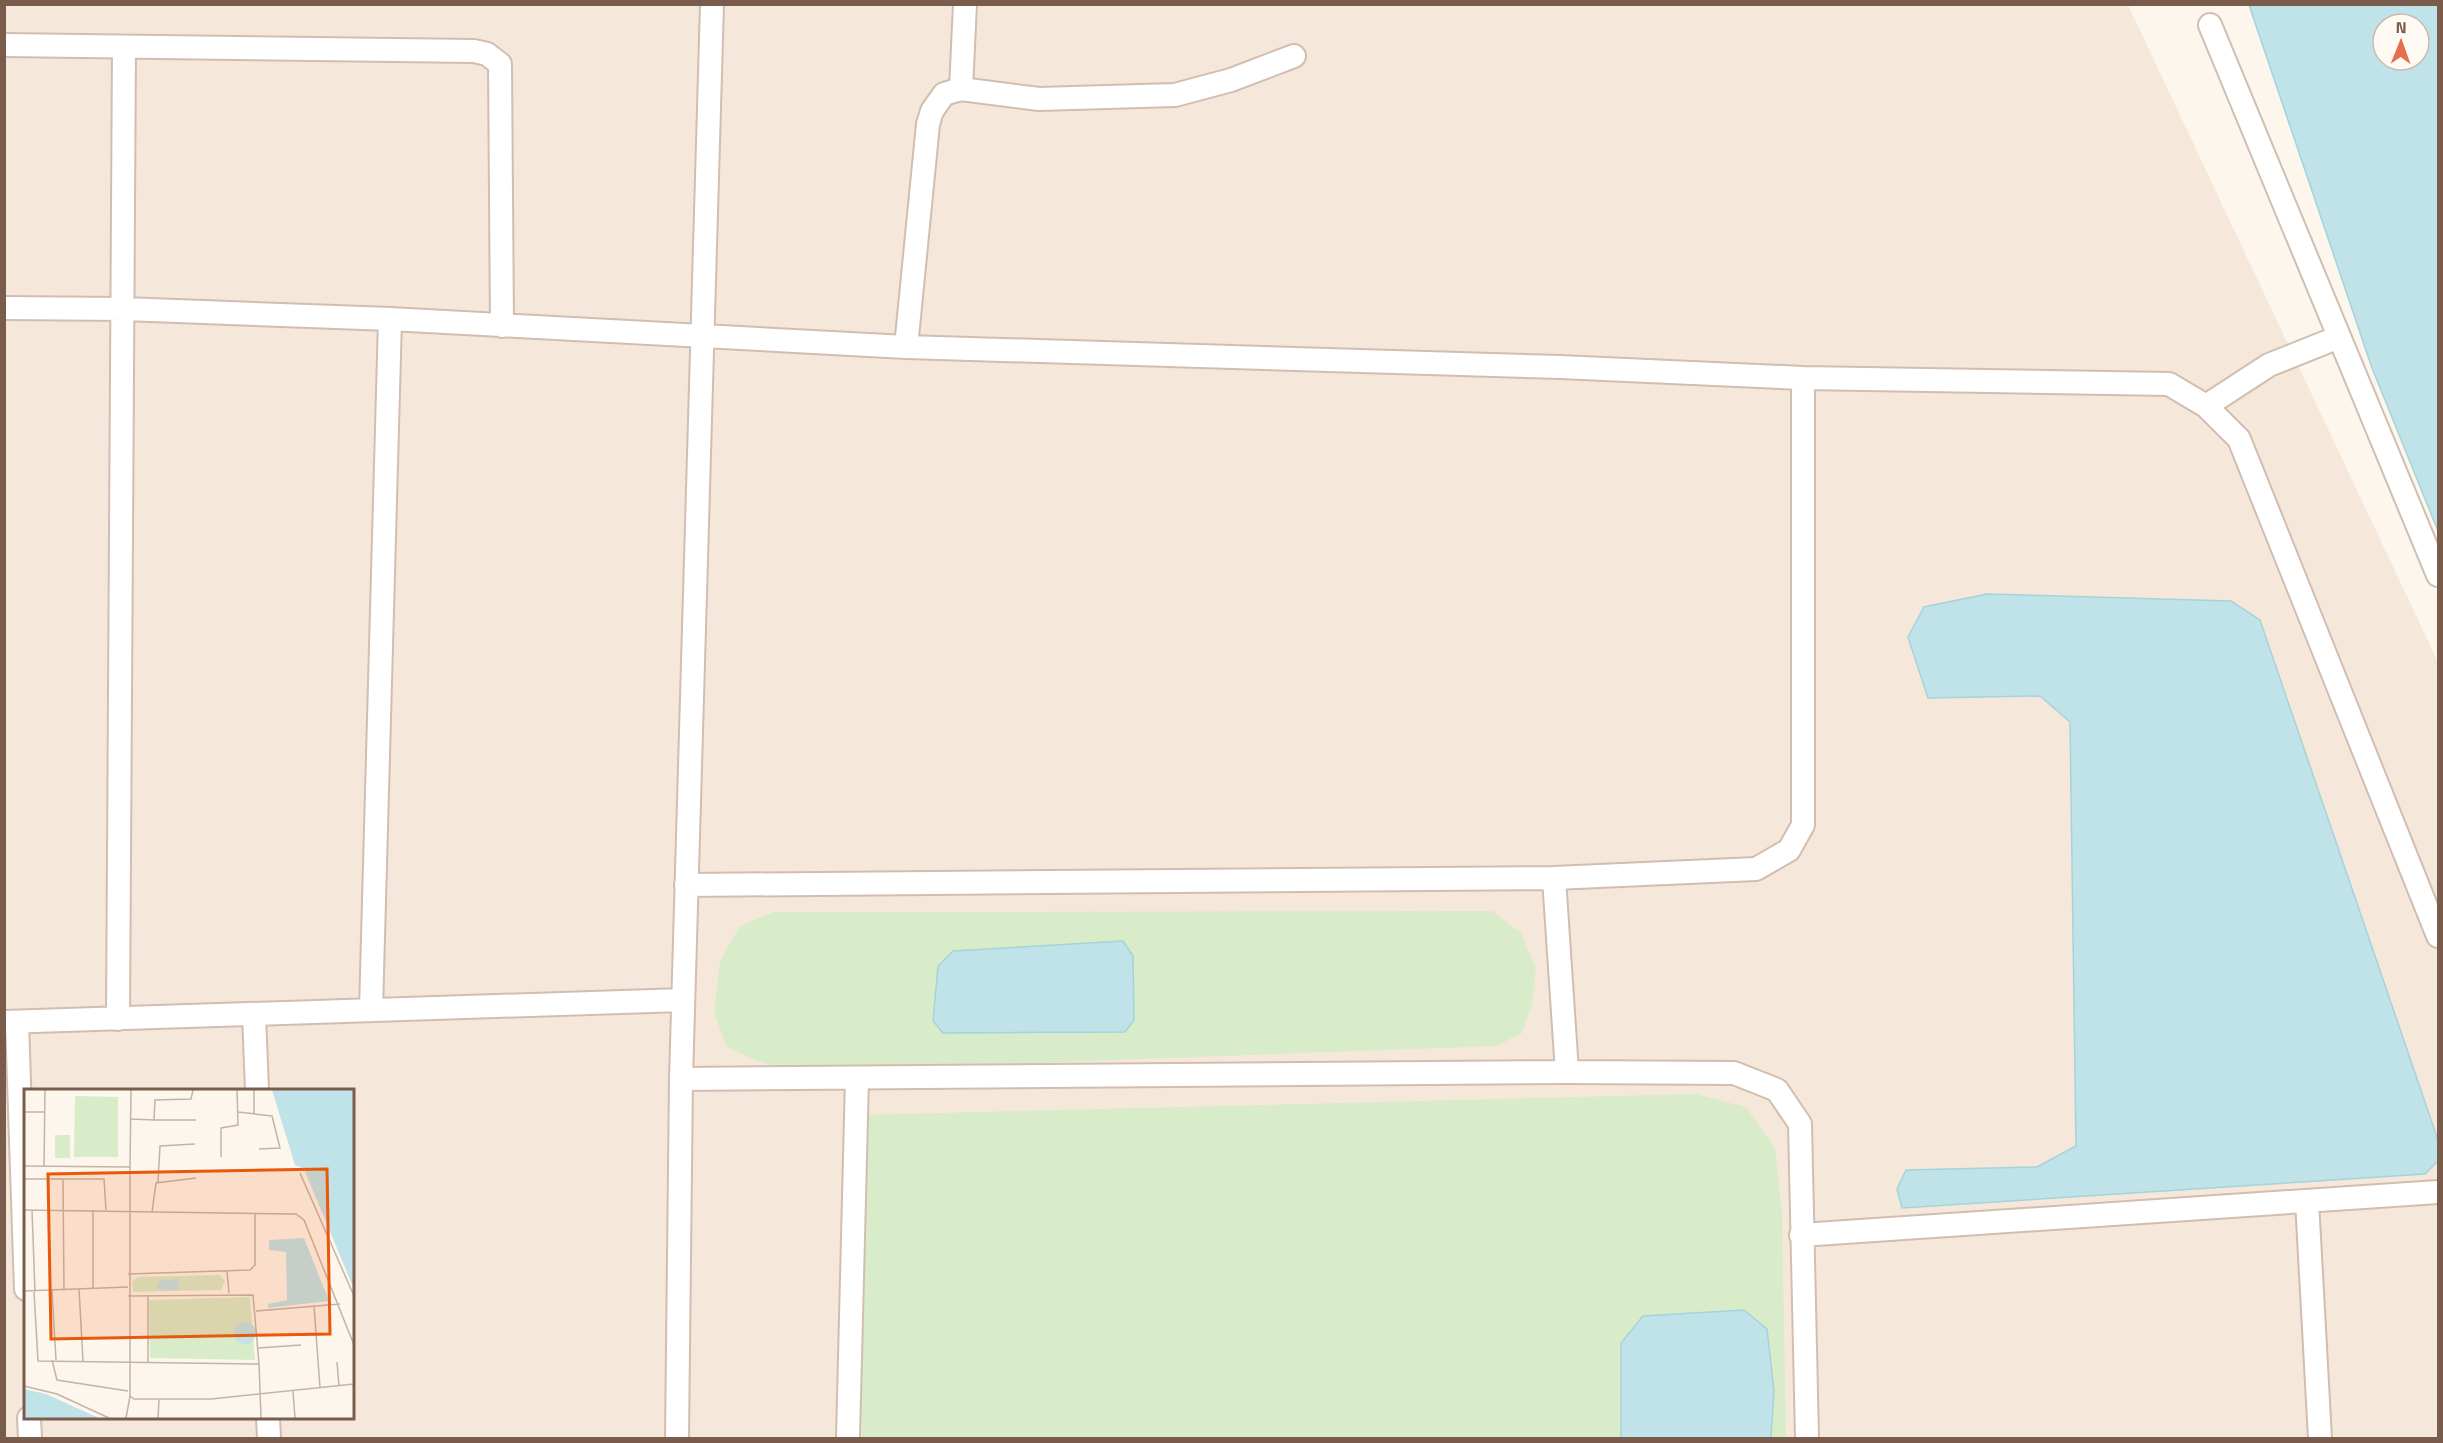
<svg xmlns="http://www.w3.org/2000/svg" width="2443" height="1443" viewBox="0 0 2443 1443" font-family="'Titillium Web',sans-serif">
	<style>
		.residential { fill: #f5e8da; fill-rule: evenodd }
		.green { fill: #d8ecc9; fill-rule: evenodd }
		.water { fill: #bfe3e8; stroke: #a5d3da; stroke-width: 1.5; fill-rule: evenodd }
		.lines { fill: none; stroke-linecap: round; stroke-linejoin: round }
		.service-casing { stroke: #d1beb0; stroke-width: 26 }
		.service { stroke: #fff; stroke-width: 22 }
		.inset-road { fill: none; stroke: #c5b3a7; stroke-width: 1.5 }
		.view { fill: #e8590c; fill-opacity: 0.15; stroke: #e8590c; stroke-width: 3 }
		.inset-edge { fill: none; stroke: #7a5c4d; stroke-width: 3 }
	</style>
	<rect width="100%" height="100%" fill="#fdf6ec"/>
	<path class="residential" d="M5,5H2128L2438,662V1438H5ZM26,1090H352V1418H26Z"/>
	<path class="green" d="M1492,911L1521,933L1536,968L1532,1003L1522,1033L1496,1046L792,1072L752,1059L726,1046L714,1012L720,961L740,926L774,912ZM953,951L933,1021L938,966Z
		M1695,1094L1746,1107L1775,1148L1782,1213L1786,1438H1771L1774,1391L1621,1344V1438H862L860,1115Z"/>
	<path class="water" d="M2249,5H2438V531L2372,368ZM2383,24H2419V60H2383Z
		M1987,594L2231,601L2260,620L2438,1140V1161L2425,1174L1902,1208L1897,1189L1906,1170L2037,1167L2076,1146L2070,722L2040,696L1928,698L1908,637L1924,607Z
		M1123,941L1133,956L1134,1020L1125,1032L943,1033L933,1021L938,966L953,951Z
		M1744,1310L1767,1329L1774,1391L1771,1438H1621V1343L1643,1316Z"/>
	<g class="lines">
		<defs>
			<path id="service" d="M2210,25L2438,575
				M4,45L474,51L487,54L500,64L502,326
				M961,89L965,4
				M4,308L124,309L390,319L906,347L1560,367L1803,378L2169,384L2206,406L2239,439L2438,936
				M906,347L928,124L932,111L944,94L961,89L1039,99L1175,95L1231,80L1294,56
				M2206,406L2269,365L2339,337
				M1554,878L1567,1072
				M686,885L1554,878L1756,869L1789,850L1803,825V378
				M371,1010L390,319
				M254,1014L257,1090
				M118,1019L124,47
				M4,1022L683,1000
				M17,1022L26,1289
				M681,1079L1567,1072L1734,1073L1777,1090L1800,1124L1807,1438
				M2307,1201L2320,1438
				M1801,1235L2438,1192
				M29,1418L30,1438
				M268,1418L269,1438
				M677,1438L681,1079L712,4
				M848,1438L857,1078"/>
		</defs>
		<use href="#service" class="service-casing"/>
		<use href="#service" class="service"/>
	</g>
	<g transform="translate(24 1089)">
		<rect width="330" height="330" fill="#fdf6ec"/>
		<path d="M51,7L94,8V68H50ZM31,46H46V69H31ZM196,186L201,192L197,201L109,203L108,193L114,188ZM226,208L231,271L126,269L125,211Z" fill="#d8ecc9"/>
		<path d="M248,1H330V200L280,80L271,76ZM280,149L305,212L244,219V215L263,211L262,163L245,161V151ZM154,190L155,201L133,200L135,192ZM210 244a11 11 0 1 1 22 0a11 11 0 1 1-22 0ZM0,300L22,305L75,329H0Z" fill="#bfe3e8"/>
		<path class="inset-road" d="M230,1V24M0,23H20M214,23L248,27L256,59L235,60M107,30L130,31L131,11L167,10L169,1M130,31H172M197,68V39L214,36L213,1M0,77L106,78L107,1M20,77L21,1M106,78V307L110,310H187L330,295M276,84L330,207M0,90H80L82,121M39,90L40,201M134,93L136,57L171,55M0,121L272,125L280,131L330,256M8,121L11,203M128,123L132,94L172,89M203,182L205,204M104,185L226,181L231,176V125M55,200L59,272M69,200V121M0,202L104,198M28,202L32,271M10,203L14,272L235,275L237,329M104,207L229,206L235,275M290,217L296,299M232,222L316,215M234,259L277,256M28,271L33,291L104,302M124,273V206M313,273L315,297M0,297L33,305L85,329M269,302L271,329M102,329L106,307M134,329L135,311"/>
		<path class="view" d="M303,80L306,245L27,250L24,85Z"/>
		<rect width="330" height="330" class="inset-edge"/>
	</g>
	<rect width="2443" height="1443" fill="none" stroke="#7a5c4d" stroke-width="12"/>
	<g transform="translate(2401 42) rotate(1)"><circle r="28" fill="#fffaf3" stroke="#cabbb1" stroke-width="1.5"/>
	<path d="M0-4.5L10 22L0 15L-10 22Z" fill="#e76f51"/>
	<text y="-9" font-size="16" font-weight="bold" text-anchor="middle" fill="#7a5c4d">N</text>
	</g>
</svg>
